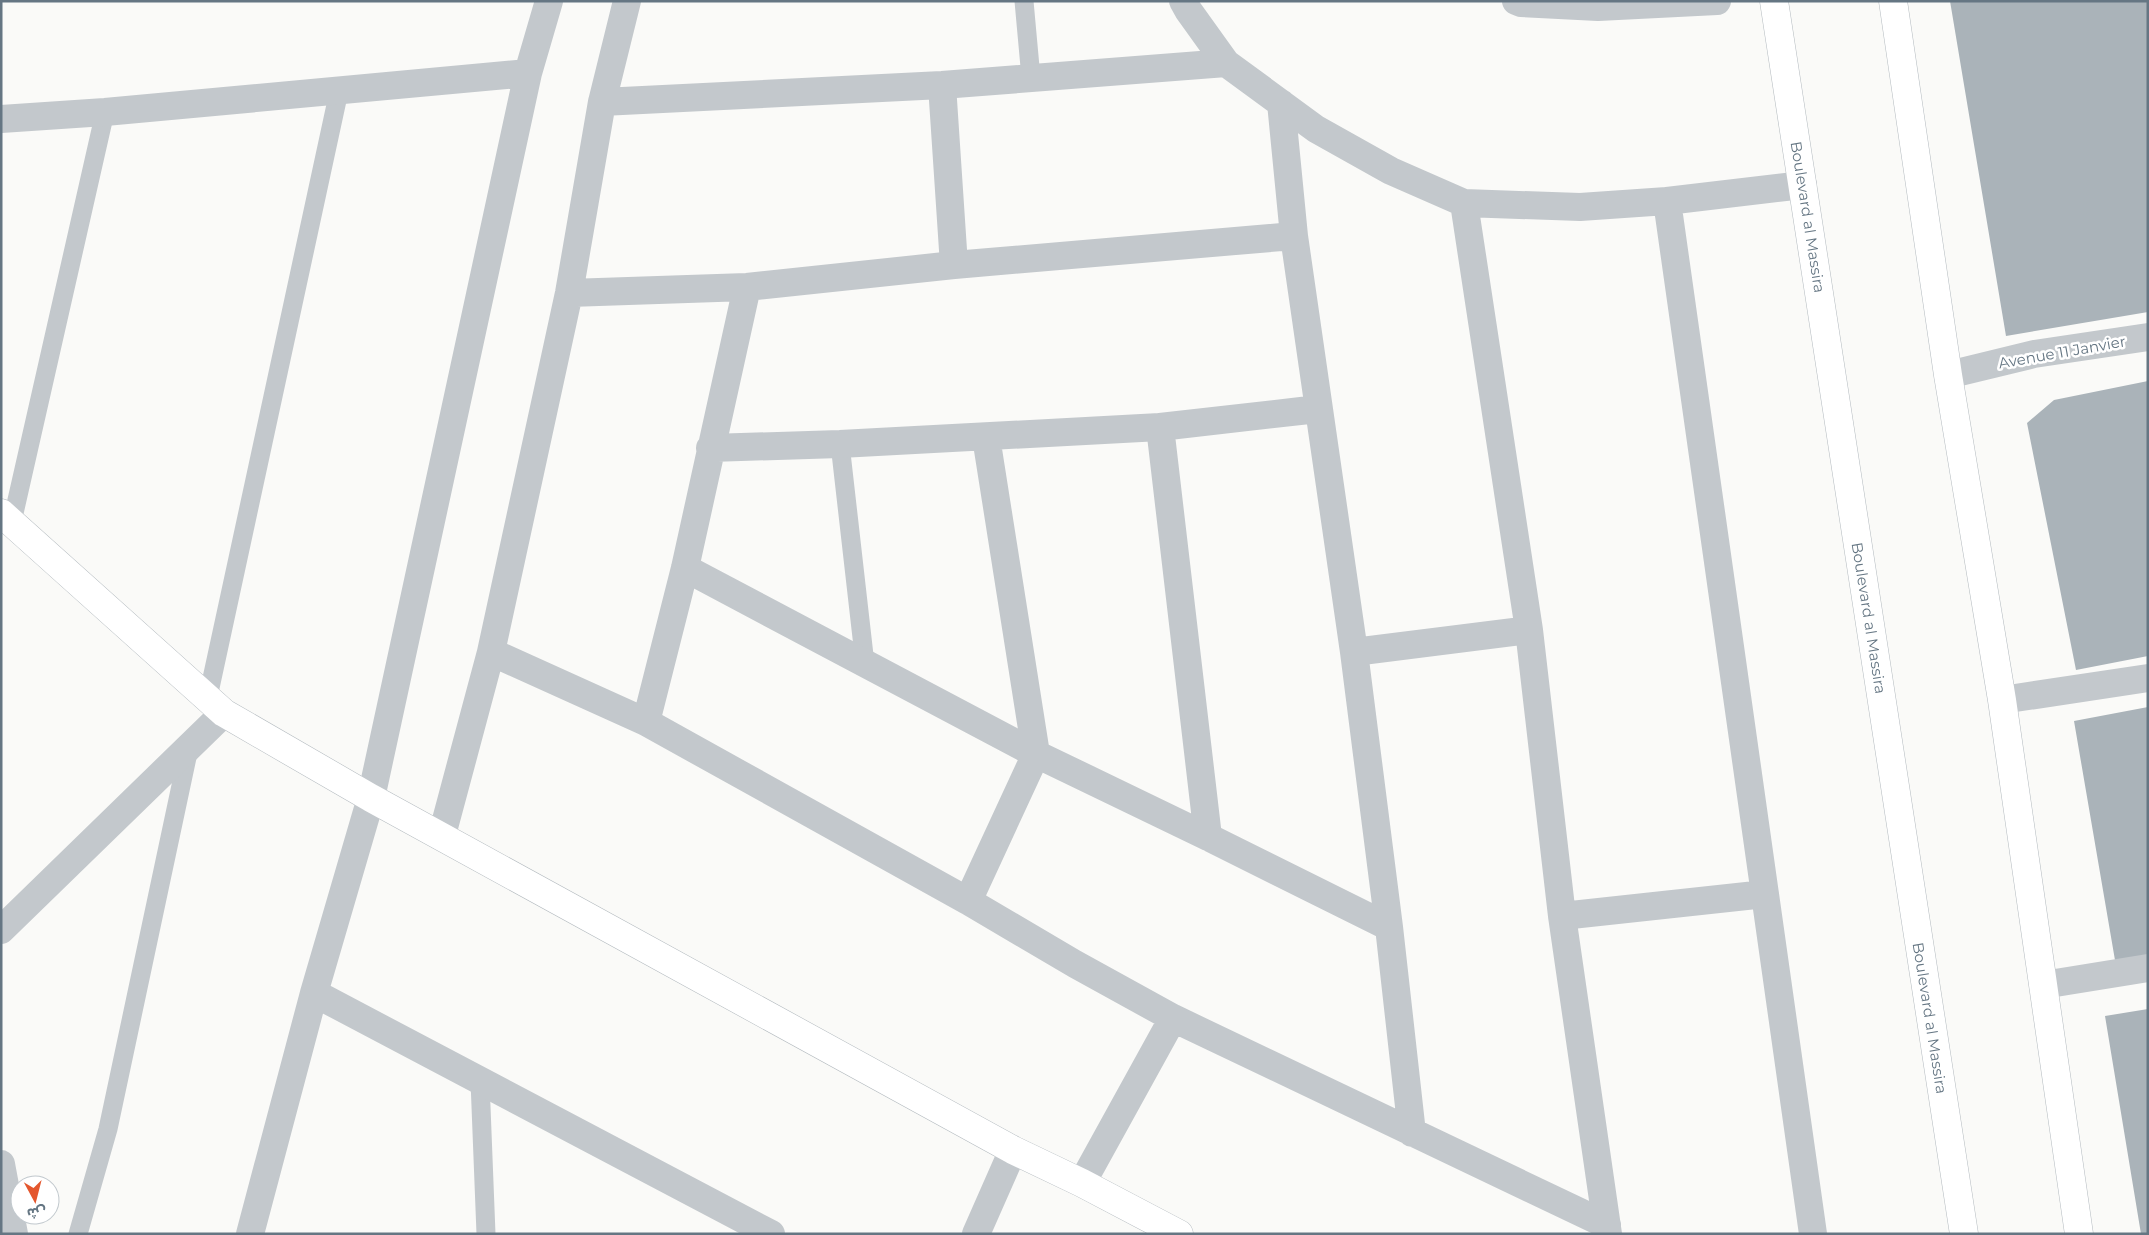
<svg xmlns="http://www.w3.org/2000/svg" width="2149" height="1235" viewBox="0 0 2149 1235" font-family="Montserrat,'Noto Sans Arabic',sans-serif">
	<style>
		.building { fill: #aab3b9 }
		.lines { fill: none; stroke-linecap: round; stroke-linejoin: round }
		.secondary-casing { stroke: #b3babf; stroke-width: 29 }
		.lane { stroke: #c3c8cc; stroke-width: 19 }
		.street { stroke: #c3c8cc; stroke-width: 28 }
		.secondary { stroke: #fff; stroke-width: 28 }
		.labels { text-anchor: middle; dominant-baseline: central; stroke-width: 5; stroke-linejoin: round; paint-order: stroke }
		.street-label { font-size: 15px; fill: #657683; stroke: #fff }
	</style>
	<rect width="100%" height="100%" fill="#fafaf8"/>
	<path class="building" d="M1950,1H2148V312L2006,336Z
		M2148,381V656L2076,670L2027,423L2054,400Z
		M2148,707V960L2116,966L2074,721Z
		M2148,1009V1234H2141L2105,1016Z"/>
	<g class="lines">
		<defs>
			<path id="secondary" d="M1774,1L1964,1234
				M1893,1L1948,375L2002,700L2079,1234
				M1,513L224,713L371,798L1013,1150L1082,1183L1179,1234"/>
		</defs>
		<use href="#secondary" class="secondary-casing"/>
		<path class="lane" d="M1024,1L1031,78
			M840,444L865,664
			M12,522L105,112
			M208,697L339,91
			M480,1081L486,1234
			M78,1234L108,1129L189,748"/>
		<path class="street" d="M1183,1L1188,10L1226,63
			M1516,1L1521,3L1598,7L1717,1
			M942,85L954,265
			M602,102L942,85L1226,63L1316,129L1391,171L1464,203L1580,207L1667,201L1813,1234
			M1281,103L1294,236L1354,652L1389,927L1412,1133
			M1,119L105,112L528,73
			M1667,201L1803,185
			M1464,203L1529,630L1562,916L1608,1234
			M569,293L747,287L954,265L1294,236
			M1948,375L2034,354L2148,337
			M1160,427L1208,837
			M710,448L840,444L1160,427L1318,409
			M685,568L1036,754L1208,837L1389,927
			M491,652L646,722L968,901L1075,964L1173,1018L1607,1225
			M1354,652L1529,630
			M2002,700L2148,678
			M646,722L685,568L747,287
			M442,835L491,652L569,293L602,102L627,1
			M968,901L1036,754L986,437
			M1562,916L1765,894
			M1,930L224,713
			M2043,985L2148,968
			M314,993L771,1234
			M1,1164L14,1234
			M1082,1183L1173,1018
			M250,1234L314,993L371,798L528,73L549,1
			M976,1234L1013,1150"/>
		<use href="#secondary" class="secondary"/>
	</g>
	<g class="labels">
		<g class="street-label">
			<text transform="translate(1808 217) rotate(81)">Boulevard al Massira</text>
			<text transform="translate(2062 352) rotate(-10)">Avenue 11 Janvier</text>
			<text transform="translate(1869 618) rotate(81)">Boulevard al Massira</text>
			<text transform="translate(1930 1018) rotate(81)">Boulevard al Massira</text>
		</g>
	</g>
	<rect width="2149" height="1235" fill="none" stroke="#657683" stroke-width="5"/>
	<g transform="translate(35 1200) rotate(173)"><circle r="24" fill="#ffffff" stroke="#c1c8cd"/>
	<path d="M0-4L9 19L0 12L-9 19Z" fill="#e4572e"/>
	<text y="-8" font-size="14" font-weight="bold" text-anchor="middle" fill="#657683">ش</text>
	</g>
</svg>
